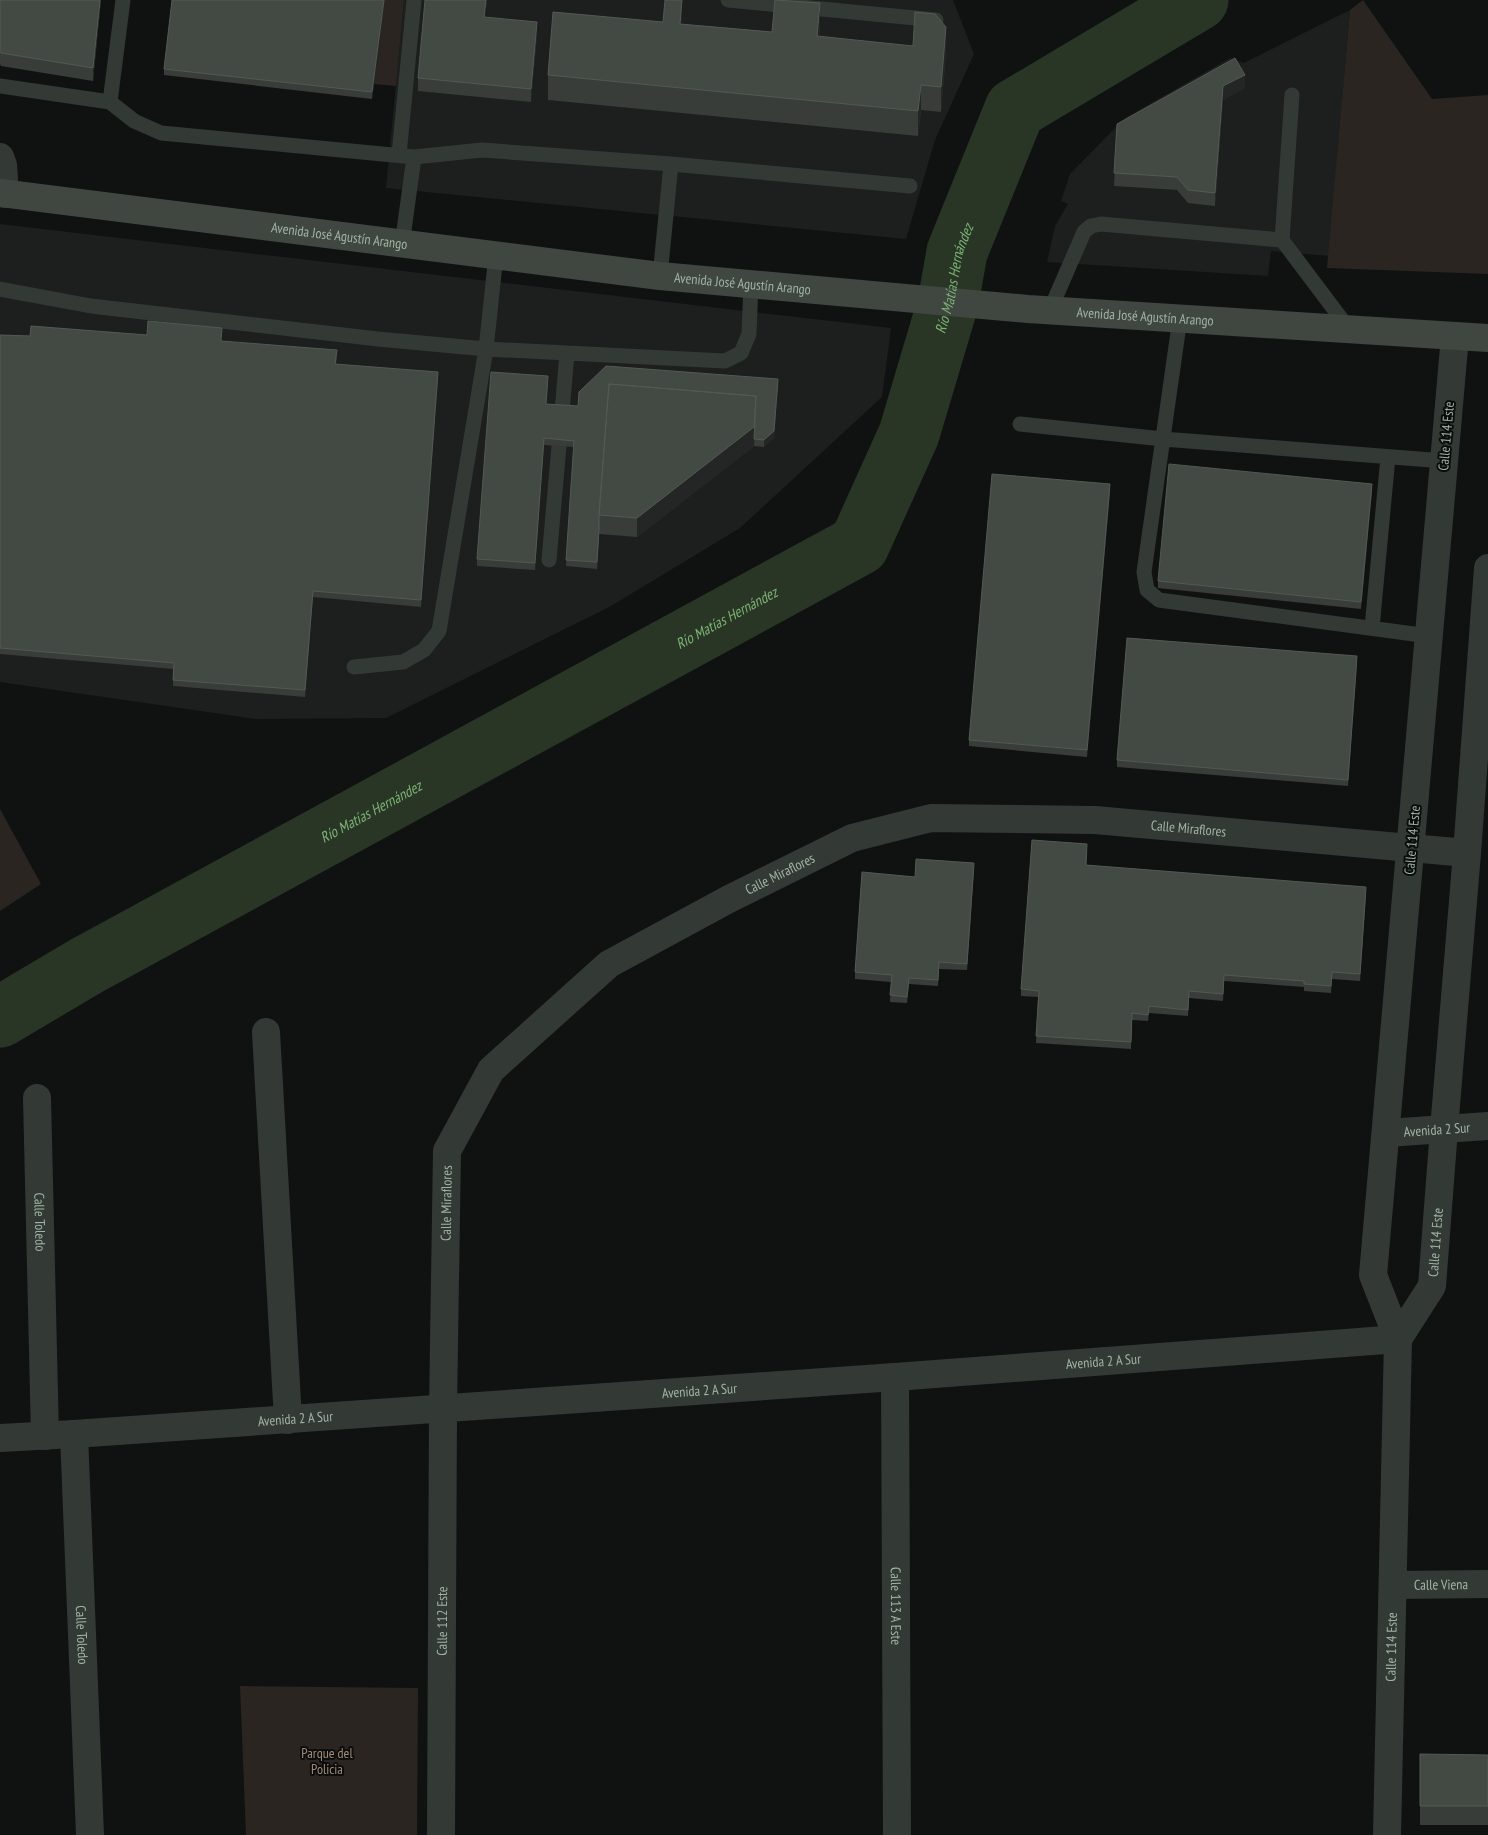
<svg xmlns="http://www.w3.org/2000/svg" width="1488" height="1835" viewBox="0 0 1488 1835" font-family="'PT Sans Narrow',sans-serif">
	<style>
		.built { fill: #1c1f1d }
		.green { fill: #2a2520 }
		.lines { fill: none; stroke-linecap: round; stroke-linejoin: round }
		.river { stroke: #293626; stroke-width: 61 }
		.service { stroke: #333a35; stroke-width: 15 }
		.minor { stroke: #333a35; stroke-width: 28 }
		.tertiary { stroke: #333a35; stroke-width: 28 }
		.secondary { stroke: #3f4740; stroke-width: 28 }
		.wall { fill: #383d39 }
		.shaded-wall { fill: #232624 }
		.building { fill: #434a44; stroke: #525a53 }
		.labels { text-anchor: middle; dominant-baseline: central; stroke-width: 4; stroke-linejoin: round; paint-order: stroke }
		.street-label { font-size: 14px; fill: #a0b4a3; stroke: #0b0d0c }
		.park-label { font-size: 14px; fill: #a18a76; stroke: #0b0d0c }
		.water-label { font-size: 15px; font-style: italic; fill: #7cb274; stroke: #0b0d0c }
	</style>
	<rect width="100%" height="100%" fill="#101211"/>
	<path class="built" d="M404,0H953L974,54L935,140L906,239L386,188Z
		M1350,10L1329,256L1271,251L1268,276L1047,262L1055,226L1068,204L1061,201L1070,174L1125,118L1230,58L1244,63Z
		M0,224L891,328L882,397L740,528L611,606L386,718L256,719L0,682Z"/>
	<path class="green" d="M385,0H404L396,86L374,84Z
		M1363,0L1432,99L1488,95V274L1327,268L1350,10Z
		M0,809L41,884L0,911Z
		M240,1686L418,1688L417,1835H246Z"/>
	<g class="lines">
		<path class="river" id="s1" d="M0,1017L86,966L859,545L909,434L948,303L957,252L1015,109L1198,0"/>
		<path class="service" d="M728,0L936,20
			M0,86L110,102L134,121L161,133L414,157L482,150L671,164L910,186
			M1292,95L1282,240L1349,329
			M110,102L123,0
			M399,155L414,0
			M402,245L414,157
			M660,276L671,164
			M0,289L91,306L378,339L486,349L725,361L741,353L749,334L751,284
			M1050,310L1084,232L1091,226L1101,224L1282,240
			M1180,318L1144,572L1147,590L1159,600L1429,636
			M562,412L567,353
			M1020,424L1163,439L1444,461
			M549,560L559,446
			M1372,628L1388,457
			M354,667L403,662L424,650L439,631L486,349L496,255"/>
		<g class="minor">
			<path d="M266,1032L288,1420"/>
			<path id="s2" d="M37,1098L45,1436"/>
			<path id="s3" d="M1387,1133L1488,1126"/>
			<path id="s4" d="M895,1377L897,1835"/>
			<path id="s5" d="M74,1434L90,1835"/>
			<path id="s6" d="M0,1438L74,1434L895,1377L1398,1339"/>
			<path id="s7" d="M1393,1585L1488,1584"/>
			<path id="s8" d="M441,1835L443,1409L447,1151L491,1070L609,964L729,899L852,838L931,818L1095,820L1467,853"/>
		</g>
		<g class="tertiary">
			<path d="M0,157L3,165L5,194"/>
			<path id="s9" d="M1455,336L1373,1275L1398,1339L1432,1286L1444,1129L1467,853L1488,568"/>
			<path id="s10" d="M1387,1835L1398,1339"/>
		</g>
		<path class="secondary" id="s11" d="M0,193L660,276L1028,309L1488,338"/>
	</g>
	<path class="wall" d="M0,0H101L93,81L1,66L0,64Z
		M172,0H385L372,99L164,75V69Z
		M487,0L485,17L537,35L531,102L418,91V78Z
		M682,24L772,32L820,28L819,36L946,52L941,112L921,110L918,136L548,100V75Z
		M1245,88L1223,100L1215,206L1188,203L1177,190L1114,186L1117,124Z
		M0,335L222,341L337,357L336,364L438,379L421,607L313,597L305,697L173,686V669L0,654Z
		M548,383L546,404L578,406L778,386L774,438L764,447L754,446L637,537L599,534L597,569L566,566L574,447L544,445L535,570L477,566V559Z
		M1110,491L1087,757L969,746V740Z
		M1372,491L1361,609L1158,588V581Z
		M1357,663L1348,786L1117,767V760Z
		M1087,851L1086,865L1366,894L1360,981L1332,979L1331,993L1304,991V987L1224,981L1223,1001L1189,998L1188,1016L1149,1013L1148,1021L1132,1020L1131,1049L1036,1043L1038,997L1021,996V989Z
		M974,869L967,970L939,969L938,986L909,984L907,1003L890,1002L891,982L855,979V972L915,877Z
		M1420,1754L1488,1755V1825H1420Z"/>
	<path class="shaded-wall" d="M100,0H101L93,81V68Z
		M384,0H385L372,99V92Z
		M486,0H487L484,30V17Z
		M682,0V22L680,49V24Z
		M820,3V28L817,61V36Z
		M537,22V35L531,102V89Z
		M946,27V52L941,112V87Z
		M1245,75V88L1223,100L1215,206V193L1223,86Z
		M921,85V110L918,136V111Z
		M438,372V379L421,607V600Z
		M778,379L774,438L764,447V440Z
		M756,396V415L754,446L637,537V518Z
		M544,438V445L535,570V563Z
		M1110,484V491L1087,757V750Z
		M1372,484V491L1361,609V602Z
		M313,591V597L305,697V690Z
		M1357,656V663L1348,786V780Z
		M974,863V869L967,970V964Z
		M1366,887V894L1360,981V974Z"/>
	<path class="building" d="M0,0H100L93,68L1,53L0,51Z
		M172,0H384L372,92L164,69Z
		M425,0H486L484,17L537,22L531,89L418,78Z
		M665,0H682L680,24L772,32L775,0L820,3L817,36L913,46L915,12L935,14L946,27L941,87L921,85L918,111L548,75L553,12L663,22Z
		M1235,58L1245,75L1223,86L1215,193L1188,190L1177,177L1114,173L1117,124Z
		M148,321L222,328L221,341L337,350L335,364L438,372L421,600L313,591L305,690L173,680L174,663L0,648V335L30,336L31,326L147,335Z
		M606,366L778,379L774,431L764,440L754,439L756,396L609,384L599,515V529L597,562L566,560L574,441L544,438L535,563L477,559L491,372L548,376L546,404L578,406L579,392Z
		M609,384L756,396L754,427L637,518L599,515Z
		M1169,464L1372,484L1361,602L1158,581Z
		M992,474L1110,484L1087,750L969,740Z
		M1127,638L1357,656L1348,780L1117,760Z
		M1032,840L1087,844L1086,865L1366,887L1360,974L1332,972L1331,986L1304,984V981L1224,975L1223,994L1189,991L1188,1010L1149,1006L1148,1015L1132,1013L1131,1042L1036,1036L1039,991L1021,989Z
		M916,859L974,863L967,964L939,962L938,980L909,978L907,997L890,995L892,975L855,972L862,872L915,877Z
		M1420,1754L1488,1755V1806H1420Z"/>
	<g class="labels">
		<g class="street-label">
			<text stroke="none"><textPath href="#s11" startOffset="342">Avenida José Agustín Arango</textPath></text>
			<text stroke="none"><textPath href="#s11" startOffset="748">Avenida José Agustín Arango</textPath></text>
			<text stroke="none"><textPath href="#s11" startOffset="1152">Avenida José Agustín Arango</textPath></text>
			<text transform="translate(1446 436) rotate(-85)">Calle 114 Este</text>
			<text stroke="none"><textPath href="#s8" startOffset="1548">Calle Miraflores</textPath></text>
			<text transform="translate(1412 840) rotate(-85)">Calle 114 Este</text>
			<text stroke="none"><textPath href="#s8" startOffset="1128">Calle Miraflores</textPath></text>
			<text stroke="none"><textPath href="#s3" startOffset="50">Avenida 2 Sur</textPath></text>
			<text stroke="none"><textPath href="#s8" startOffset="632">Calle Miraflores</textPath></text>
			<text stroke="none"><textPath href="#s2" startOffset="124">Calle Toledo</textPath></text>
			<text stroke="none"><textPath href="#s9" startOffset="1118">Calle 114 Este</textPath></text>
			<text stroke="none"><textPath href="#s6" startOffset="1106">Avenida 2 A Sur</textPath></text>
			<text stroke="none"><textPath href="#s6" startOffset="701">Avenida 2 A Sur</textPath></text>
			<text stroke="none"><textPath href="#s6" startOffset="296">Avenida 2 A Sur</textPath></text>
			<text stroke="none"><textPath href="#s7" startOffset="48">Calle Viena</textPath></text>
			<text stroke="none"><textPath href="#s4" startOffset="229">Calle 113 A Este</textPath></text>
			<text stroke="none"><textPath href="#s8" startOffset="214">Calle 112 Este</textPath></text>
			<text stroke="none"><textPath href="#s5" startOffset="201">Calle Toledo</textPath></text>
			<text stroke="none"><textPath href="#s10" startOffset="188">Calle 114 Este</textPath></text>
		</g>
		<g class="park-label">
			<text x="327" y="1753">Parque del<tspan x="327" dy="16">Policia</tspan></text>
		</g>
		<g class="water-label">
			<text stroke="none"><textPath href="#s1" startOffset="1264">Río Matías Hernández</textPath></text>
			<text stroke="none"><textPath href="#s1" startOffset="829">Río Matías Hernández</textPath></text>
			<text stroke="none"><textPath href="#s1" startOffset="424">Río Matías Hernández</textPath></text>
		</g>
	</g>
</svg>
